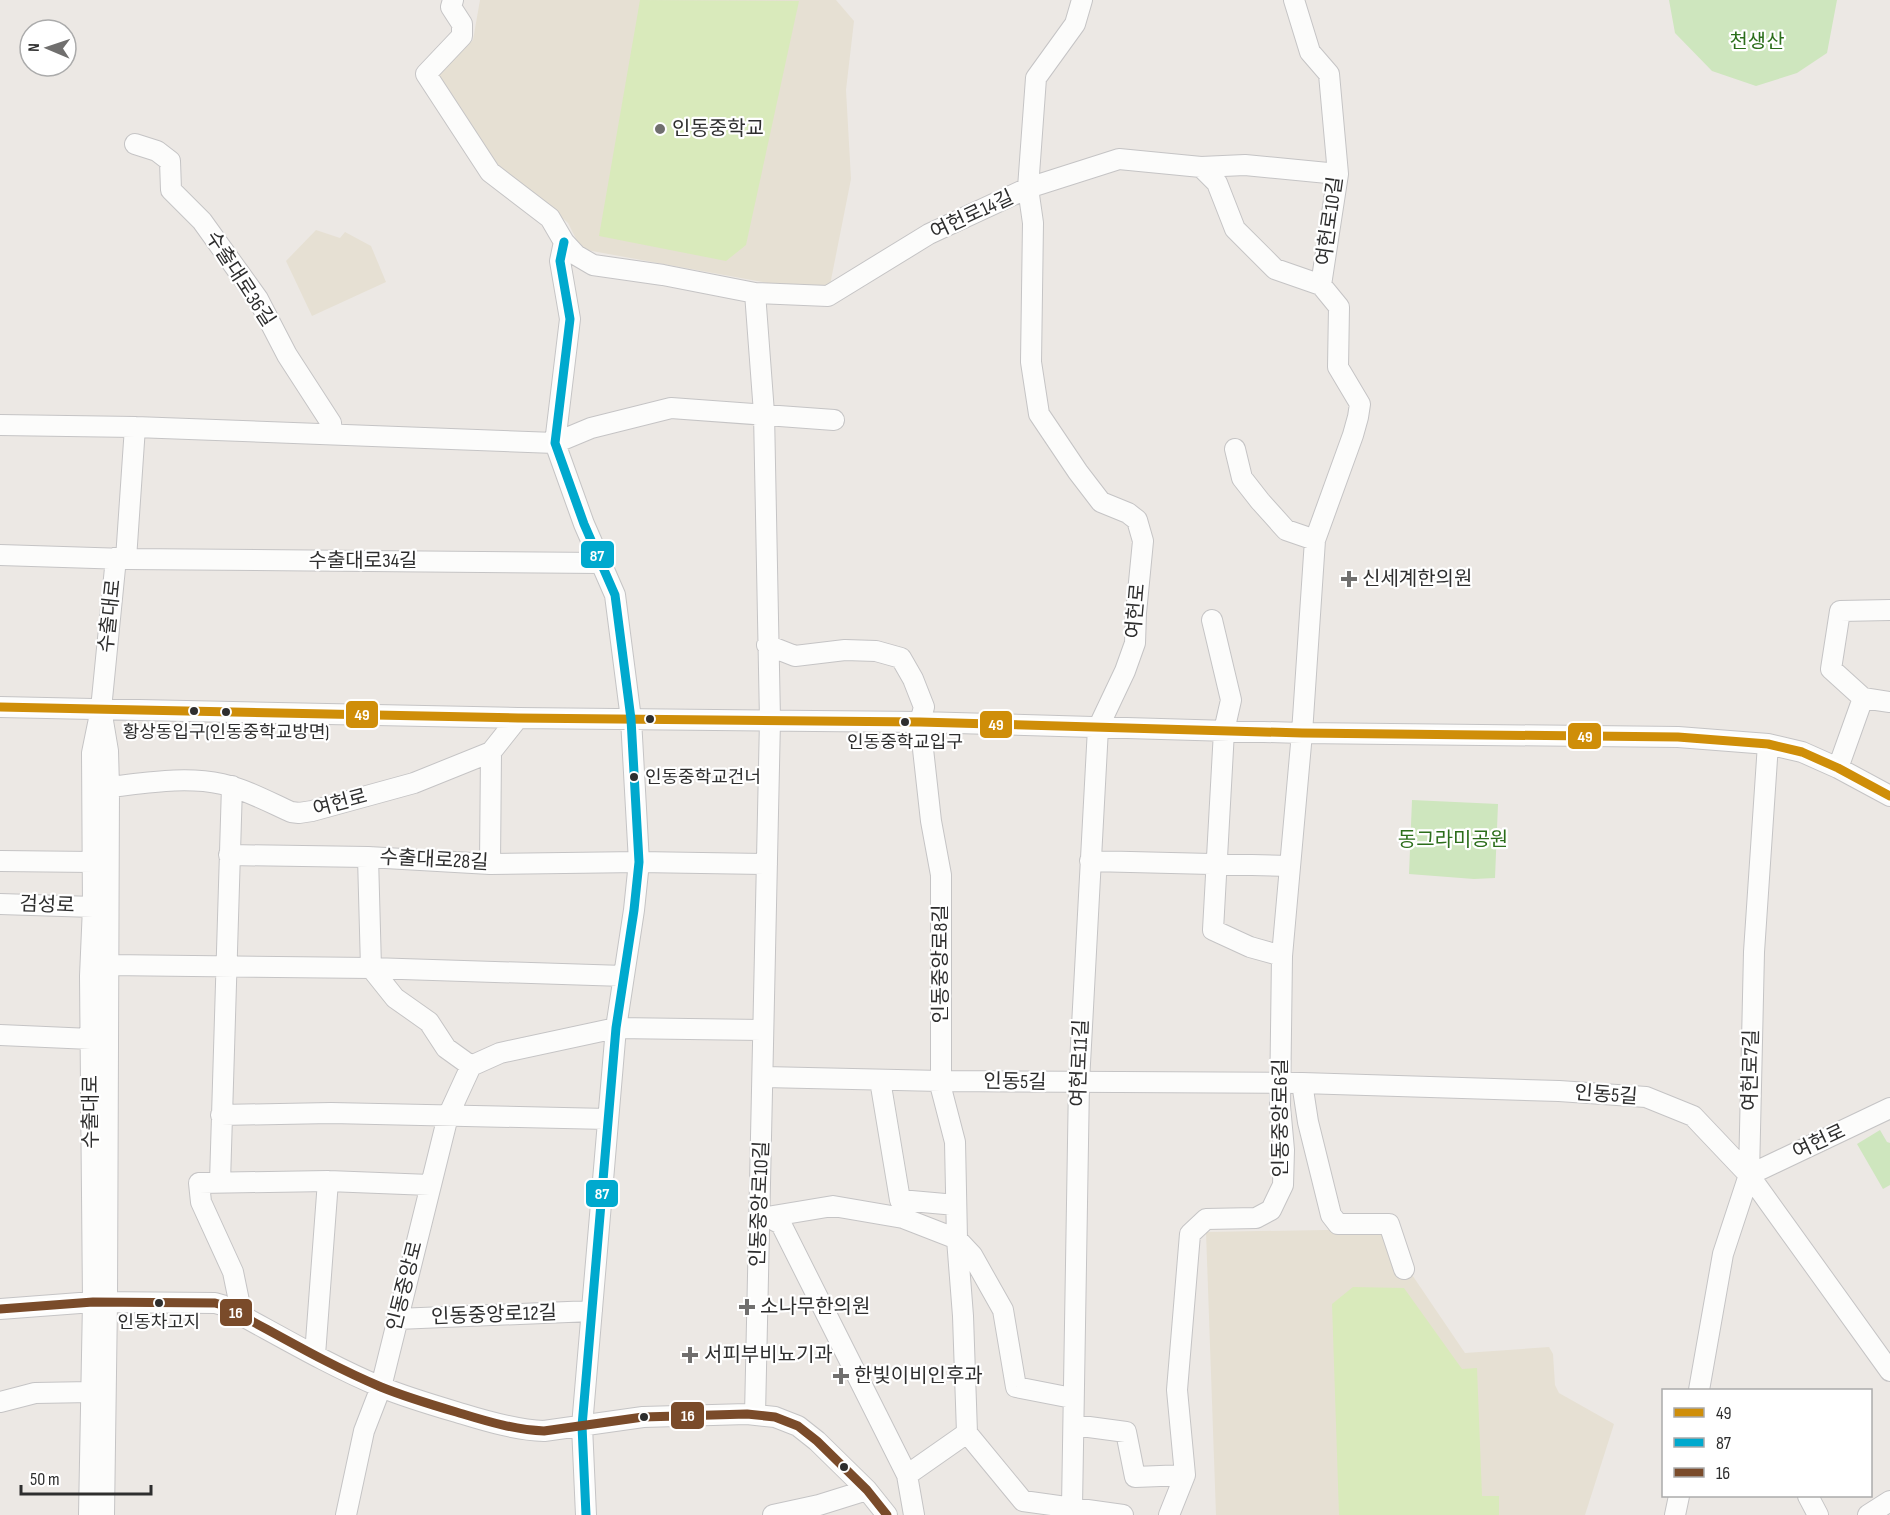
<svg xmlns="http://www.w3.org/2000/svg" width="1890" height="1515" viewBox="0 0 1890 1515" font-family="'Sofia Sans Condensed','Noto Sans KR',sans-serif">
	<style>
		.education { fill: #e6e0d3 }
		.green { fill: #cee6be }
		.pitch { fill: #d9eabb }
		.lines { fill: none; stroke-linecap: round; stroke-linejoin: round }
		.minor-casing { stroke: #c5c4c5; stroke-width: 22 }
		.minor { stroke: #fcfcfb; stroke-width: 20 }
		.bus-1-casing { stroke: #fff; stroke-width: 14 }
		.bus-2-casing { stroke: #fff; stroke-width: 14 }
		.bus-3-casing { stroke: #fff; stroke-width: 14 }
		.bus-1 { stroke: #cf8e09; stroke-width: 9 }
		.bus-2 { stroke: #00a9ce; stroke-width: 9 }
		.bus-3 { stroke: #7a4b2a; stroke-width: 9 }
		.poi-dot { fill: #706f6e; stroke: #fff; stroke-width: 2 }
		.bus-dot { fill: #2e2e2e; stroke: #fff; stroke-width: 2 }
		.labels { text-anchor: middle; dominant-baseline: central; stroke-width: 4.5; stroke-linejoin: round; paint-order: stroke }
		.bus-label { font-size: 18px; fill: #2e2e2e; stroke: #fff }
		.park-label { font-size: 20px; fill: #2c6e1b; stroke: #fff }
		.poi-label { font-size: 20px; fill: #2e2e2e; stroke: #fff; text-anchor: start }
		.street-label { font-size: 20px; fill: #2e2e2e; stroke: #fff }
		.line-badge { stroke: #fff; stroke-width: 2 }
		.badge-label { font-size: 16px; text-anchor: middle; font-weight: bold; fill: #fff }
	</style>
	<rect width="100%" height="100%" fill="#ece8e4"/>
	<path class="education" d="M480,0H836L854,21L846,90L851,179L830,285L823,293L581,249L568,223L543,200L497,169L438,74L473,40Z
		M316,230L340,238L345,232L371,246L386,282L312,316L286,261Z
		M1381,1229L1465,1353L1549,1347L1553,1354L1555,1385L1559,1393L1614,1424L1585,1515H1216L1206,1232Z"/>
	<path class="green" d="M1669,0H1837L1827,53L1797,73L1756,86L1712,71L1675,33Z
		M1412,800L1498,804L1495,878L1474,879L1409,874Z
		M1880,1130L1887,1142L1890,1143V1185L1883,1189L1857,1144Z"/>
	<path class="pitch" d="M640,0L799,1L746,245L726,261L599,236Z
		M1353,1287L1404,1288L1462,1369L1477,1368L1482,1496H1499V1515H1339L1332,1304Z"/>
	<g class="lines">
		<defs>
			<path id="minor" d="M453,0L451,7L462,24V36L426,74L490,172L550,218L564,242L576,255L593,265L663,275L755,293
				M135,144L157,151L170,161L171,190L202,221L258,299L287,355L331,423L332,434
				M1201,167L1217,183L1235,229L1275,269L1321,285
				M564,242L560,261L570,319L555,443L584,524L615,595L631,719L639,862L634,910L616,1028L582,1426L586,1515
				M0,425L135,427L555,443L591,428L671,408L834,420
				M1235,449L1242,478L1260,501L1286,530L1315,540
				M0,555L126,559L601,563
				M126,559L135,427
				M1212,620L1231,700L1224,731L1213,930L1250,947L1282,956
				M767,645L795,656L845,650L876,651L901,658L913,679L924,707L920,722L931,821L941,875V1088L955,1142L957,1239L963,1316L967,1433L907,1475
				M1863,698L1831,669L1840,611L1890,610
				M0,707L518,718L920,722L1302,733L1678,737L1768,744L1802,752L1838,768L1890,796
				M103,721L108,751L109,787L107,1302L104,1515
				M1838,768L1863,698L1890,702
				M109,787C146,783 185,776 222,784C245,789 269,802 291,812L299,813L312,811L414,783L491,752L518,718
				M229,855L368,857L490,864L639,862L767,864
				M368,857L371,968L395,998L429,1022L446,1048L471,1066
				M0,861L93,862
				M1090,861L1290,866
				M490,864L491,752
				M0,904L93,907
				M108,965L371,968L624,976
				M0,1035L91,1039
				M471,1066L500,1053L616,1028L762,1030
				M764,1077L941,1081L1302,1083L1559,1091L1646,1097L1693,1116L1749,1175L1890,1371
				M880,1080L900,1200L956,1205
				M1302,1083L1308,1122L1331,1215L1338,1224H1389L1404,1269
				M221,1115L331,1113L608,1119
				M1749,1175L1890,1108
				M220,1182L232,786
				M762,1214L781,1224L907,1475L914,1515
				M767,1217L833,1206L903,1218L957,1239L972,1255L1003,1310L1016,1387L1072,1398
				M0,1309L93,1302L215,1303L222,1305C275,1333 326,1364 381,1387C408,1398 436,1406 463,1414C489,1422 517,1430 544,1431L643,1417L747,1414L775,1417L798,1426L817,1441L867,1490L887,1515
				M237,1312L239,1301L233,1272L201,1202L199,1183L328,1181L430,1185
				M397,1319L592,1311
				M315,1355L328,1181
				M1699,1390L1723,1254L1749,1175L1754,952L1768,744
				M0,1402L35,1393L91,1392
				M755,1415L770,720L764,413L755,293L828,296L929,234L1028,188L1119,159L1201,167L1245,165L1338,174
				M1074,1425L1126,1432L1135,1477L1185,1475
				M967,1433L1023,1501L1123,1515
				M1808,1496L1818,1515
				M1072,1507L1079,1082L1098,728L1125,671L1135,643L1136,613L1143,541L1137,520L1128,513L1101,502L1078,472L1039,414L1031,362L1033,223L1028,188L1036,78L1075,24L1082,0
				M89,1515L93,1302L90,976L93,907L92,753L101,709L116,558
				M346,1515L364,1431L381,1387L448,1116L471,1066
				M773,1515L819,1505L867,1490
				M1169,1515L1185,1475L1177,1390L1190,1234L1206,1219L1256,1218L1271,1210L1283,1185L1284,1150L1280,1106L1282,956L1302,733L1315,540L1353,435L1358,417L1360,404L1338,367L1339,307L1321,285L1338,174L1329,74L1310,52L1294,0
				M1675,1515L1679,1496
				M1868,1515L1890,1501"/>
		</defs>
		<use href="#minor" class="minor-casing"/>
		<use href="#minor" class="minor"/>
		<defs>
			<path id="bus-1" d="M0,707L518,718L920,722L1302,733L1678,737L1768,744L1802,752L1838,768L1890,796"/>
			<path id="bus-2" d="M564,242L560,261L570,319L555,443L584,524L615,595L631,719L639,862L634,910L616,1028L582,1426L586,1515"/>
			<path id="bus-3" d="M0,1309L93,1302L215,1303L222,1305C275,1333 326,1364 381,1387C408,1398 436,1406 463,1414C489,1422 517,1430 544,1431L643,1417L747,1414L775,1417L798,1426L817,1441L867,1490L887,1515"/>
		</defs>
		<use href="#bus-1" class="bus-1-casing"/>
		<use href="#bus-2" class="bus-2-casing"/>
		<use href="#bus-3" class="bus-3-casing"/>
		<use href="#bus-1" class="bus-1"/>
		<use href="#bus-2" class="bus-2"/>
		<use href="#bus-3" class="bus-3"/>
	</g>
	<g class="poi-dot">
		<circle cx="660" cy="129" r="6"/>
		<path d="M1346 570h6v6h6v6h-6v6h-6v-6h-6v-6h6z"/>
		<path d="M744 1298h6v6h6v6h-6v6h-6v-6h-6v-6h6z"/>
		<path d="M687 1346h6v6h6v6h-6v6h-6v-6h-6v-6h6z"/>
		<path d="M838 1367h6v6h6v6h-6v6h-6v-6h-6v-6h6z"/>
	</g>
	<g class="bus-dot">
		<circle cx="194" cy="711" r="5"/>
		<circle cx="226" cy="712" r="5"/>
		<circle cx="650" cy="719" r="5"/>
		<circle cx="905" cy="722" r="5"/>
		<circle cx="634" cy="777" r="5"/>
		<circle cx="159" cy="1303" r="5"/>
		<circle cx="644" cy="1417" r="5"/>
		<circle cx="844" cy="1467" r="5"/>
	</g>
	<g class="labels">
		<g class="bus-label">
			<text x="226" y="732">황상동입구(인동중학교방면)</text>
			<text x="905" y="742">인동중학교입구</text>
			<text x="645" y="777" text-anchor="start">인동중학교건너</text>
			<text x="159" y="1322">인동차고지</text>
		</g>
		<g class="park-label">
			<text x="1757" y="42">천생산</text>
			<text x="1453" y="840">동그라미공원</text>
		</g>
		<g class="poi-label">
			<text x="672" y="129">인동중학교</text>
			<text x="1362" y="579">신세계한의원</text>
			<text x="760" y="1307">소나무한의원</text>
			<text x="704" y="1355">서피부비뇨기과</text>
			<text x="854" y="1376">한빛이비인후과</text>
		</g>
		<g class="street-label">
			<text transform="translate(972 215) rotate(-25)">여헌로14길</text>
			<text transform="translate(1330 221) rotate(-82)">여헌로10길</text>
			<text transform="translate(240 279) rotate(57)">수출대로36길</text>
			<text x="363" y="561">수출대로34길</text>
			<text transform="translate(1136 611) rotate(-85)">여헌로</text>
			<text transform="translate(110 616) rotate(-84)">수출대로</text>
			<text transform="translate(340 803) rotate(-15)">여헌로</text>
			<text transform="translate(434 860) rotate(3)">수출대로28길</text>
			<text transform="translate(47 905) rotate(2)">검성로</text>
			<text transform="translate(941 964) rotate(-90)">인동중앙로8길</text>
			<text transform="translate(1080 1063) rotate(-88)">여헌로11길</text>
			<text transform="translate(1751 1070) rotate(-89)">여헌로7길</text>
			<text transform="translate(1015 1082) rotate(1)">인동5길</text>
			<text transform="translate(1606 1095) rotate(4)">인동5길</text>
			<text transform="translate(91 1112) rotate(-90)">수출대로</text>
			<text transform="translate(1281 1118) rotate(-90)">인동중앙로6길</text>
			<text transform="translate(1819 1142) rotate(-25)">여헌로</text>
			<text transform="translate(760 1204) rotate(-88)">인동중앙로10길</text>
			<text transform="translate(405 1286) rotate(-76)">인동중앙로</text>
			<text transform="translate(494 1315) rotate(-2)">인동중앙로12길</text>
		</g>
	</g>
	<g class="line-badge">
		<rect x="580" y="540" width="35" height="29" rx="6" fill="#00a9ce"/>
		<rect x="345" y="700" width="34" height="29" rx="6" fill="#cf8e09"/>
		<rect x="979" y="710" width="34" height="29" rx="6" fill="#cf8e09"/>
		<rect x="1567" y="722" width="35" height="28" rx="6" fill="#cf8e09"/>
		<rect x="585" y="1179" width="34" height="29" rx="6" fill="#00a9ce"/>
		<rect x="219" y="1298" width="34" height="29" rx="6" fill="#7a4b2a"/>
		<rect x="670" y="1401" width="35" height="29" rx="6" fill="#7a4b2a"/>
	</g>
	<g class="badge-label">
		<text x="597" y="561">87</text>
		<text x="362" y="720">49</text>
		<text x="996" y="730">49</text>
		<text x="1585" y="742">49</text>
		<text x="602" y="1199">87</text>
		<text x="236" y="1318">16</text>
		<text x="688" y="1421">16</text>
	</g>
	<rect x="1662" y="1389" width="210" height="108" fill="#ffffff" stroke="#ababab" stroke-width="1.5"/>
	<rect x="1674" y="1408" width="30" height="9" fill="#cf8e09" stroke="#ababab" stroke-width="1.5"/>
	<text x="1716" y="1419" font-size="18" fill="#2e2e2e">49</text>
	<rect x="1674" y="1438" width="30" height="9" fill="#00a9ce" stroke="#ababab" stroke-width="1.5"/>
	<text x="1716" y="1449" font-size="18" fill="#2e2e2e">87</text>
	<rect x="1674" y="1468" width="30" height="9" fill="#7a4b2a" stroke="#ababab" stroke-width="1.5"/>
	<text x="1716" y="1479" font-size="18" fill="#2e2e2e">16</text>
	<g transform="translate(48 48) rotate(272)"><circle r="28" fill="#ffffff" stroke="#ababab" stroke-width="1.5"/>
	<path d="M0-4.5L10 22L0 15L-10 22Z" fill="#706f6e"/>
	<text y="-9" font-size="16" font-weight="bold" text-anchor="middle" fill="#2e2e2e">N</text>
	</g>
	<path d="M21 1485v9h130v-9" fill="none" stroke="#2e2e2e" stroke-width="3"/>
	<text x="30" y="1485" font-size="18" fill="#2e2e2e" stroke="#ffffff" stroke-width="4.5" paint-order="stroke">50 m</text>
</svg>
